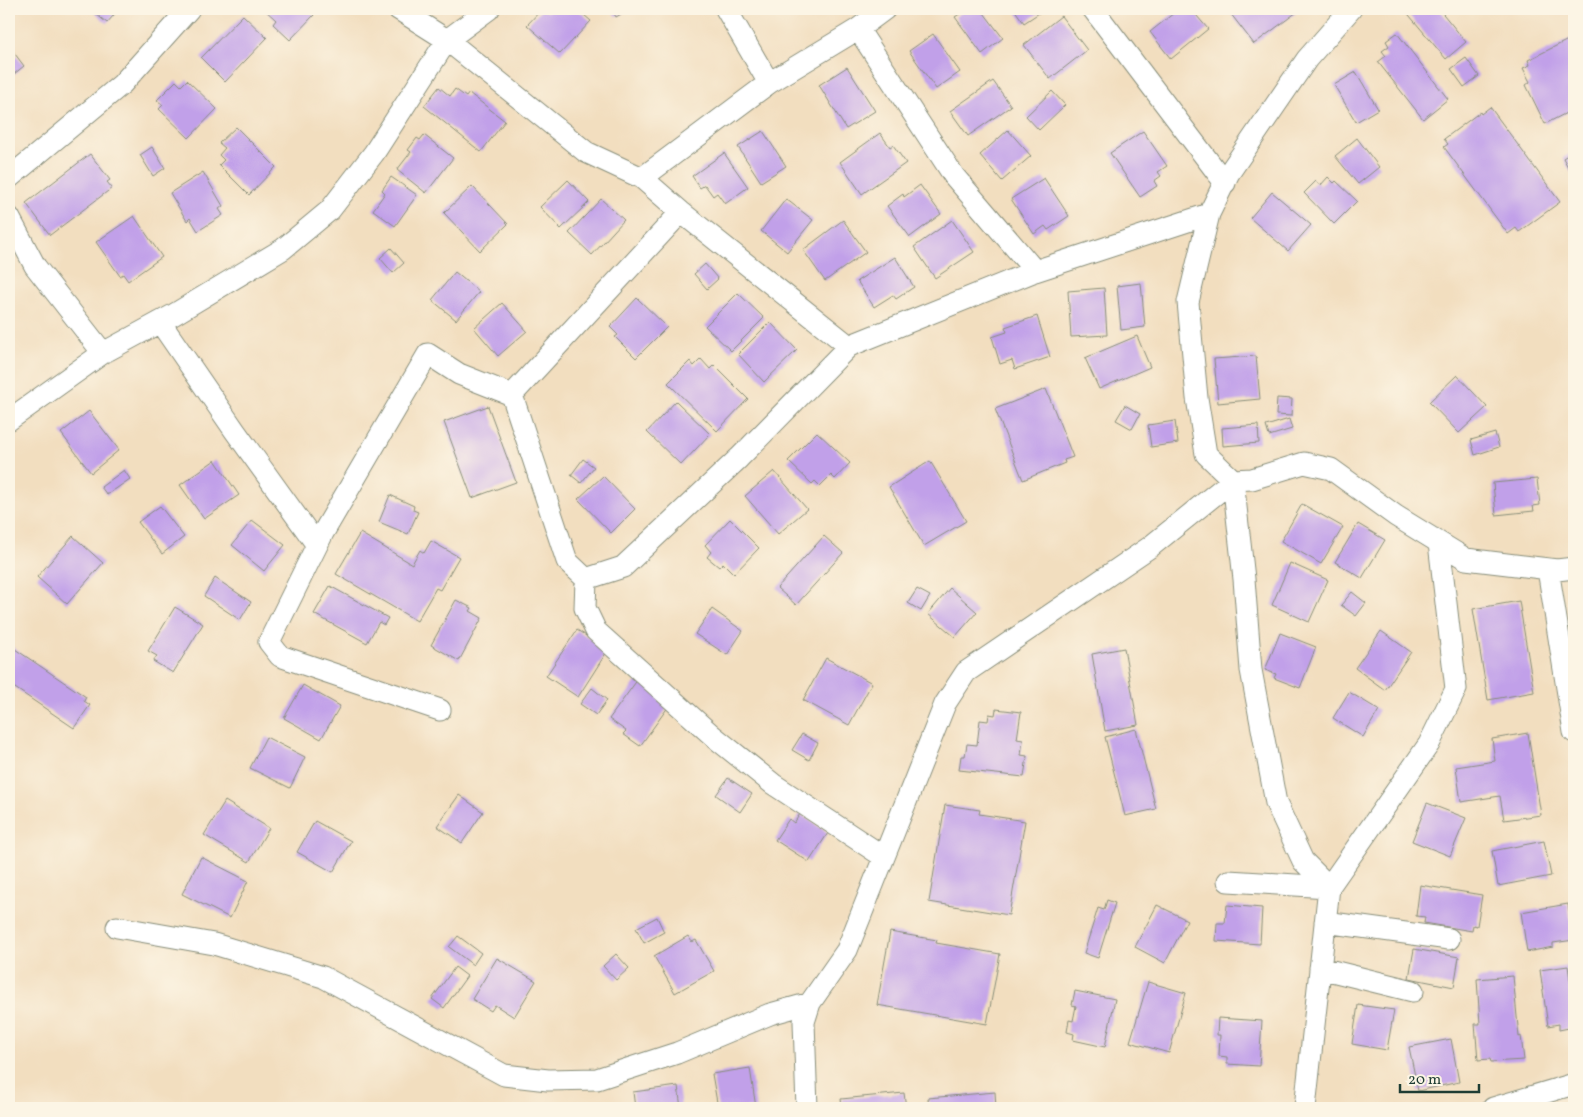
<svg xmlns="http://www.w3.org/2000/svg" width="1583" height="1117" viewBox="0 0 1583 1117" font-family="Vollkorn,serif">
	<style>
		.building { fill: #c1a0e9 }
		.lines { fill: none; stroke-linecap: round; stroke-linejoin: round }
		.street-casing { stroke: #888e7a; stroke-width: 23 }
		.street { stroke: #fff; stroke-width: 21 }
	</style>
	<rect width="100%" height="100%" fill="#fcf5e5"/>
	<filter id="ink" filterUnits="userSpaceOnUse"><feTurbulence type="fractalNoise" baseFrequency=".02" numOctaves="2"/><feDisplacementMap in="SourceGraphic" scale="10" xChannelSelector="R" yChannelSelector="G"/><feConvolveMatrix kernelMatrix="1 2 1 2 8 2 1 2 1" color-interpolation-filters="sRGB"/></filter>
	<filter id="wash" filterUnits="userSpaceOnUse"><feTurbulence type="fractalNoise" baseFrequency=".0096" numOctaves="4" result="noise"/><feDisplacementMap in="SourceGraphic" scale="20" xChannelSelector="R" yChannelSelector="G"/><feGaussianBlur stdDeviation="1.12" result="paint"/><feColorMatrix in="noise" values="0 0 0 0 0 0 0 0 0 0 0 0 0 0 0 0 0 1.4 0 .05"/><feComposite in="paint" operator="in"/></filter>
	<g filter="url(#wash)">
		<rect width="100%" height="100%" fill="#f2debf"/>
		<g id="blocks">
			<path class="building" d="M90,9H119L107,23Z
				M264,9H313L310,11L314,15L290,40L273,24L276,20Z
				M542,9L547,12L550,9H577L591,21L560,54L527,25Z
				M611,9H630L616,17Z
				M806,9H819L811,15Z
				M967,9H981L1003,38L982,54L955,17Z
				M1014,9H1045L1024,23Z
				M1179,9H1191L1208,29L1171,59L1150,32Z
				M1227,9H1301L1254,44Z
				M1404,9H1439L1466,42L1446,59Z
				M243,15L267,38L225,82L201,58Z
				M1061,16L1087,50L1050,79L1024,45Z
				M1397,33L1448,99L1423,119L1378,62L1386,56L1382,51L1389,46L1386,41Z
				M933,34L960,72L936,89L909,51Z
				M1574,37V109L1545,124L1526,85L1530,82L1523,68L1530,65L1528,60Z
				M9,46L24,66L9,78Z
				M1466,58L1479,76L1464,87L1451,69Z
				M847,67L875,111L846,129L819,85Z
				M1356,72L1378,109L1356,122L1334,85Z
				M187,80L217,109L189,138L159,109L163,105L157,100L176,81L181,86Z
				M993,81L1011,106L968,136L950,111Z
				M439,87L450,96L455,89L466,97L469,93L505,121L481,152L424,106Z
				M1052,91L1065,105L1039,130L1026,116Z
				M1490,107L1560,202L1519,232L1516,228L1508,234L1444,147L1448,144L1444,139L1480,112L1481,114Z
				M236,127L276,167L249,195L219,165L224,160L219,155L225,148L219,143Z
				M1008,130L1031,156L1002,181L980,155Z
				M763,131L786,166L761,182L738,147Z
				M1143,131L1167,166L1158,172L1161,176L1154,181L1157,186L1140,197L1110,153Z
				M880,133L890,147L893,145L906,163L862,194L840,162Z
				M424,135L453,158L426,193L397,170L411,152L408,150L417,138L420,140Z
				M1357,138L1379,167L1358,184L1335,156Z
				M152,147L165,168L153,176L140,155Z
				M1574,151V178L1563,158Z
				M724,153L748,187L725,204L717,193L713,196L705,185L700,188L692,176Z
				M90,154L110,180L107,182L112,188L50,235L26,203Z
				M203,172L223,206L219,209L223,215L198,231L190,218L187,221L170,193Z
				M391,177L417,195L395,226L373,210L385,193L382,190Z
				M1328,177L1334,183L1336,181L1357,201L1334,224L1304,193L1316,181L1320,186Z
				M1044,178L1069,216L1048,230L1045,226L1034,234L1011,199Z
				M568,180L589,202L561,229L540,207Z
				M920,185L941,214L910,237L887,206L903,194L904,197Z
				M472,186L508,224L480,251L444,213Z
				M1272,192L1311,225L1288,251L1250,218Z
				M601,199L624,220L592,255L569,233Z
				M786,199L813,220L787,252L761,231Z
				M134,216L162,257L128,281L123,274L120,276L96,242Z
				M843,220L866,252L825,281L803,250Z
				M952,220L974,252L935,278L914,247Z
				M391,248L404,263L393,273L380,258Z
				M895,257L914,287L896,299L893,295L874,307L857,281Z
				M705,264L718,279L707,289L694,274Z
				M455,272L479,292L456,320L432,300Z
				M1141,283L1145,327L1121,330L1117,286Z
				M1104,288L1107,335L1071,337L1068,291Z
				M738,293L764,318L731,351L705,326Z
				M637,298L667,327L636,358L615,337L618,335L610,327Z
				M502,303L527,331L498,356L474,328Z
				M1037,316L1050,357L1015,369L1012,360L1000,364L992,337L1007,332L1005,327Z
				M770,322L797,350L764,382L738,354Z
				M1137,336L1150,367L1099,389L1085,358Z
				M1256,356L1260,399L1218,403L1214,359Z
				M701,359L710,369L714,365L748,399L717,431L668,383L690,361L694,366Z
				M1457,375L1487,407L1459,433L1429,402Z
				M1046,389L1073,457L1064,460L1065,463L1023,480L995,409Z
				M1277,398L1292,399L1291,416L1276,415Z
				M676,401L710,434L681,465L647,432Z
				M1125,405L1140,414L1132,429L1116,420Z
				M488,406L516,482L472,498L444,422Z
				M89,411L119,450L91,473L61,433Z
				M1289,419L1292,429L1269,436L1266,426Z
				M1175,421L1178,443L1151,447L1148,425Z
				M1258,425L1259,443L1223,446L1222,428Z
				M817,432L850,463L835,479L831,475L820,486L815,481L812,484L788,461Z
				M1495,433L1499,447L1475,455L1471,440Z
				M583,459L594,467L581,483L571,475Z
				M215,460L239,495L204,519L180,485Z
				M930,461L966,521L924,546L889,487Z
				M124,470L130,479L107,495L101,487Z
				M774,471L807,509L778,534L745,496Z
				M603,476L635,509L611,533L578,499Z
				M1537,479L1540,505L1533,506L1534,511L1496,515L1493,483Z
				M390,495L414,506L413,510L418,512L408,534L379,522Z
				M1302,504L1343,527L1321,564L1281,541Z
				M160,506L184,537L162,554L138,522Z
				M730,519L759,548L734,574L723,563L719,567L707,557L711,552L705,545Z
				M252,520L285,545L264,571L232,545Z
				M1358,524L1385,540L1362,578L1335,562Z
				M360,533L412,564L420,550L424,553L431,541L459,557L440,590L436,588L417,621L336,574Z
				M73,536L103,563L67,604L37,577Z
				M824,536L843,553L796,605L777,588Z
				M1290,563L1328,580L1309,622L1272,605Z
				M215,578L251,602L240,620L204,596Z
				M330,586L388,618L384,625L379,622L367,643L314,614Z
				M950,588L977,612L955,637L928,614Z
				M917,589L930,596L921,611L908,603Z
				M1352,592L1366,603L1356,616L1341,605Z
				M456,600L472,608L470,611L482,618L459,661L431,645Z
				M1519,601L1534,692L1488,700L1473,609Z
				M175,607L203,624L173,673L153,661L157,656L148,651Z
				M712,609L743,631L727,655L695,634Z
				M577,630L608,650L578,697L546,676Z
				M1381,631L1411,652L1385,690L1355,668Z
				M1280,633L1316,647L1300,688L1274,678L1276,674L1265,670Z
				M9,645L86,697L84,701L90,705L74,728L9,684Z
				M1124,648L1138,725L1105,731L1092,654Z
				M826,658L872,683L849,725L803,700Z
				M638,679L671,703L640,746L623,734L626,731L609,719Z
				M303,685L340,706L321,739L284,718Z
				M592,688L607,700L596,715L580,704Z
				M1349,692L1379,710L1363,737L1333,718Z
				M996,709L1021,712L1017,739L1023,740L1021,755L1027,756L1024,777L959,770L961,756H965L967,744L977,745L980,720L988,721L989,714L995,715Z
				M1136,729L1156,809L1125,816L1105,737Z
				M1528,733L1541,815L1504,820L1500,796L1461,802L1456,767L1495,761L1492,739Z
				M802,734L818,743L809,760L792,750Z
				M266,737L305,757L290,788L250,768Z
				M728,778L752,794L740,812L716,795Z
				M459,795L483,812L462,843L437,826Z
				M225,801L269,828L249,862L204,835Z
				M1427,803L1466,818L1450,856L1412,841Z
				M945,805L980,810L979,814L1025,821L1009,915L929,902Z
				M800,814L828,833L809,862L775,840L789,819L794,823Z
				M315,821L351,841L333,872L297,852Z
				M1544,841L1551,876L1498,886L1492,851Z
				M201,857L248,881L230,918L182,894Z
				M1420,885L1482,895L1477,926L1473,925L1472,931L1424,923L1425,917L1416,916Z
				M1107,900L1115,903L1098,958L1084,953L1098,908L1104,910Z
				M1568,904L1574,940L1553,943V947L1527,952L1521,912Z
				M1157,905L1187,920L1165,963L1135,947Z
				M1227,905L1262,908L1260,944L1216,941L1217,923H1225Z
				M657,917L664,932L644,943L636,928Z
				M890,932L937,940L936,943L1000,954L987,1024L877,1005Z
				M458,936L481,953L473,965L449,947Z
				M688,936L692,942L696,940L714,971L675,993L654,956Z
				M1414,949L1459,957L1454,987L1409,978Z
				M616,954L629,968L616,980L603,966Z
				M497,958L536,981L514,1017L495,1005L491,1011L472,999Z
				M1568,966L1574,1006V1027L1559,1030V1024L1548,1026L1540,970Z
				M455,967L467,976L444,1008L432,999Z
				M1513,976L1519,1037L1521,1036L1524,1060L1491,1062L1490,1059L1478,1060L1475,1024H1480L1477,979Z
				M1148,982L1186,993L1169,1053L1130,1042Z
				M1075,991L1115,999L1105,1047L1073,1040L1074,1034L1067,1032L1069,1020L1073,1021L1076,1006L1072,1005Z
				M1358,1005L1394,1010L1387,1050L1352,1044Z
				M1218,1018L1262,1021L1259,1066L1227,1064V1057L1219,1056L1220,1035H1217Z
				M1451,1039L1459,1082L1418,1091L1409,1047Z
				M750,1068L756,1108H718L712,1074Z
				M678,1086L681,1108H635L633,1092Z
				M995,1092L996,1108H929L928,1098Z
				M904,1093L906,1108H842L841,1099Z"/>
		</g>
	</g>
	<g filter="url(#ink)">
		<use href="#blocks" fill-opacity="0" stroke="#888e7a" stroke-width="1"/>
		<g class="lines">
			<defs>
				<path id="street" d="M398,9L447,40L586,152L642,178L769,83L726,9
					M1093,9L1225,183
					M1351,9L1307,59L1229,173L1209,214L1188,302L1197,398L1206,454L1233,480L1252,479L1304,463L1331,469L1396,516L1466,559L1557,570L1574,568
					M858,29L885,9
					M769,83L858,29L954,176L1035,271
					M9,178L122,84L189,9
					M9,217L35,266L103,353L9,420
					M160,322L235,431L317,545
					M849,346L1035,271L1209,214
					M103,353L173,315L283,249L330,210L374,153L447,40L489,9
					M512,395L681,212
					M1548,569L1574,732
					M586,579L585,608L596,631L713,736L773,784L884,857
					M440,710L280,656L269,642L323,533L428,354L459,374L512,395L567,561L586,579L623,567L739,458L849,346L681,212L642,178
					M1228,881L1329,887
					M1325,922L1449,939
					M117,927L214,944L323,977L504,1075L548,1080L597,1079L677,1053L770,1014L810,1003
					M1320,968L1413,991
					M807,1108L804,1022L810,1003L847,950L945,704L966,672L1150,547L1233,480L1244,579L1251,670L1276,803L1303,861L1329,887
					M1305,1108L1329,887L1429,744L1456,689L1439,543
					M1493,1108L1574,1084"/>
			</defs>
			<use href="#street" class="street-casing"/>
			<use href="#street" class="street"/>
		</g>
	</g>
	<rect width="1583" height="1117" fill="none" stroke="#fcf5e5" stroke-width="30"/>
	<path d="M1400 1084v8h79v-8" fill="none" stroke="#1f3d34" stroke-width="2.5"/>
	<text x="1408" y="1084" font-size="15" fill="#1f3d34" stroke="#fcf5e5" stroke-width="4" paint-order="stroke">20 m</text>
</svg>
